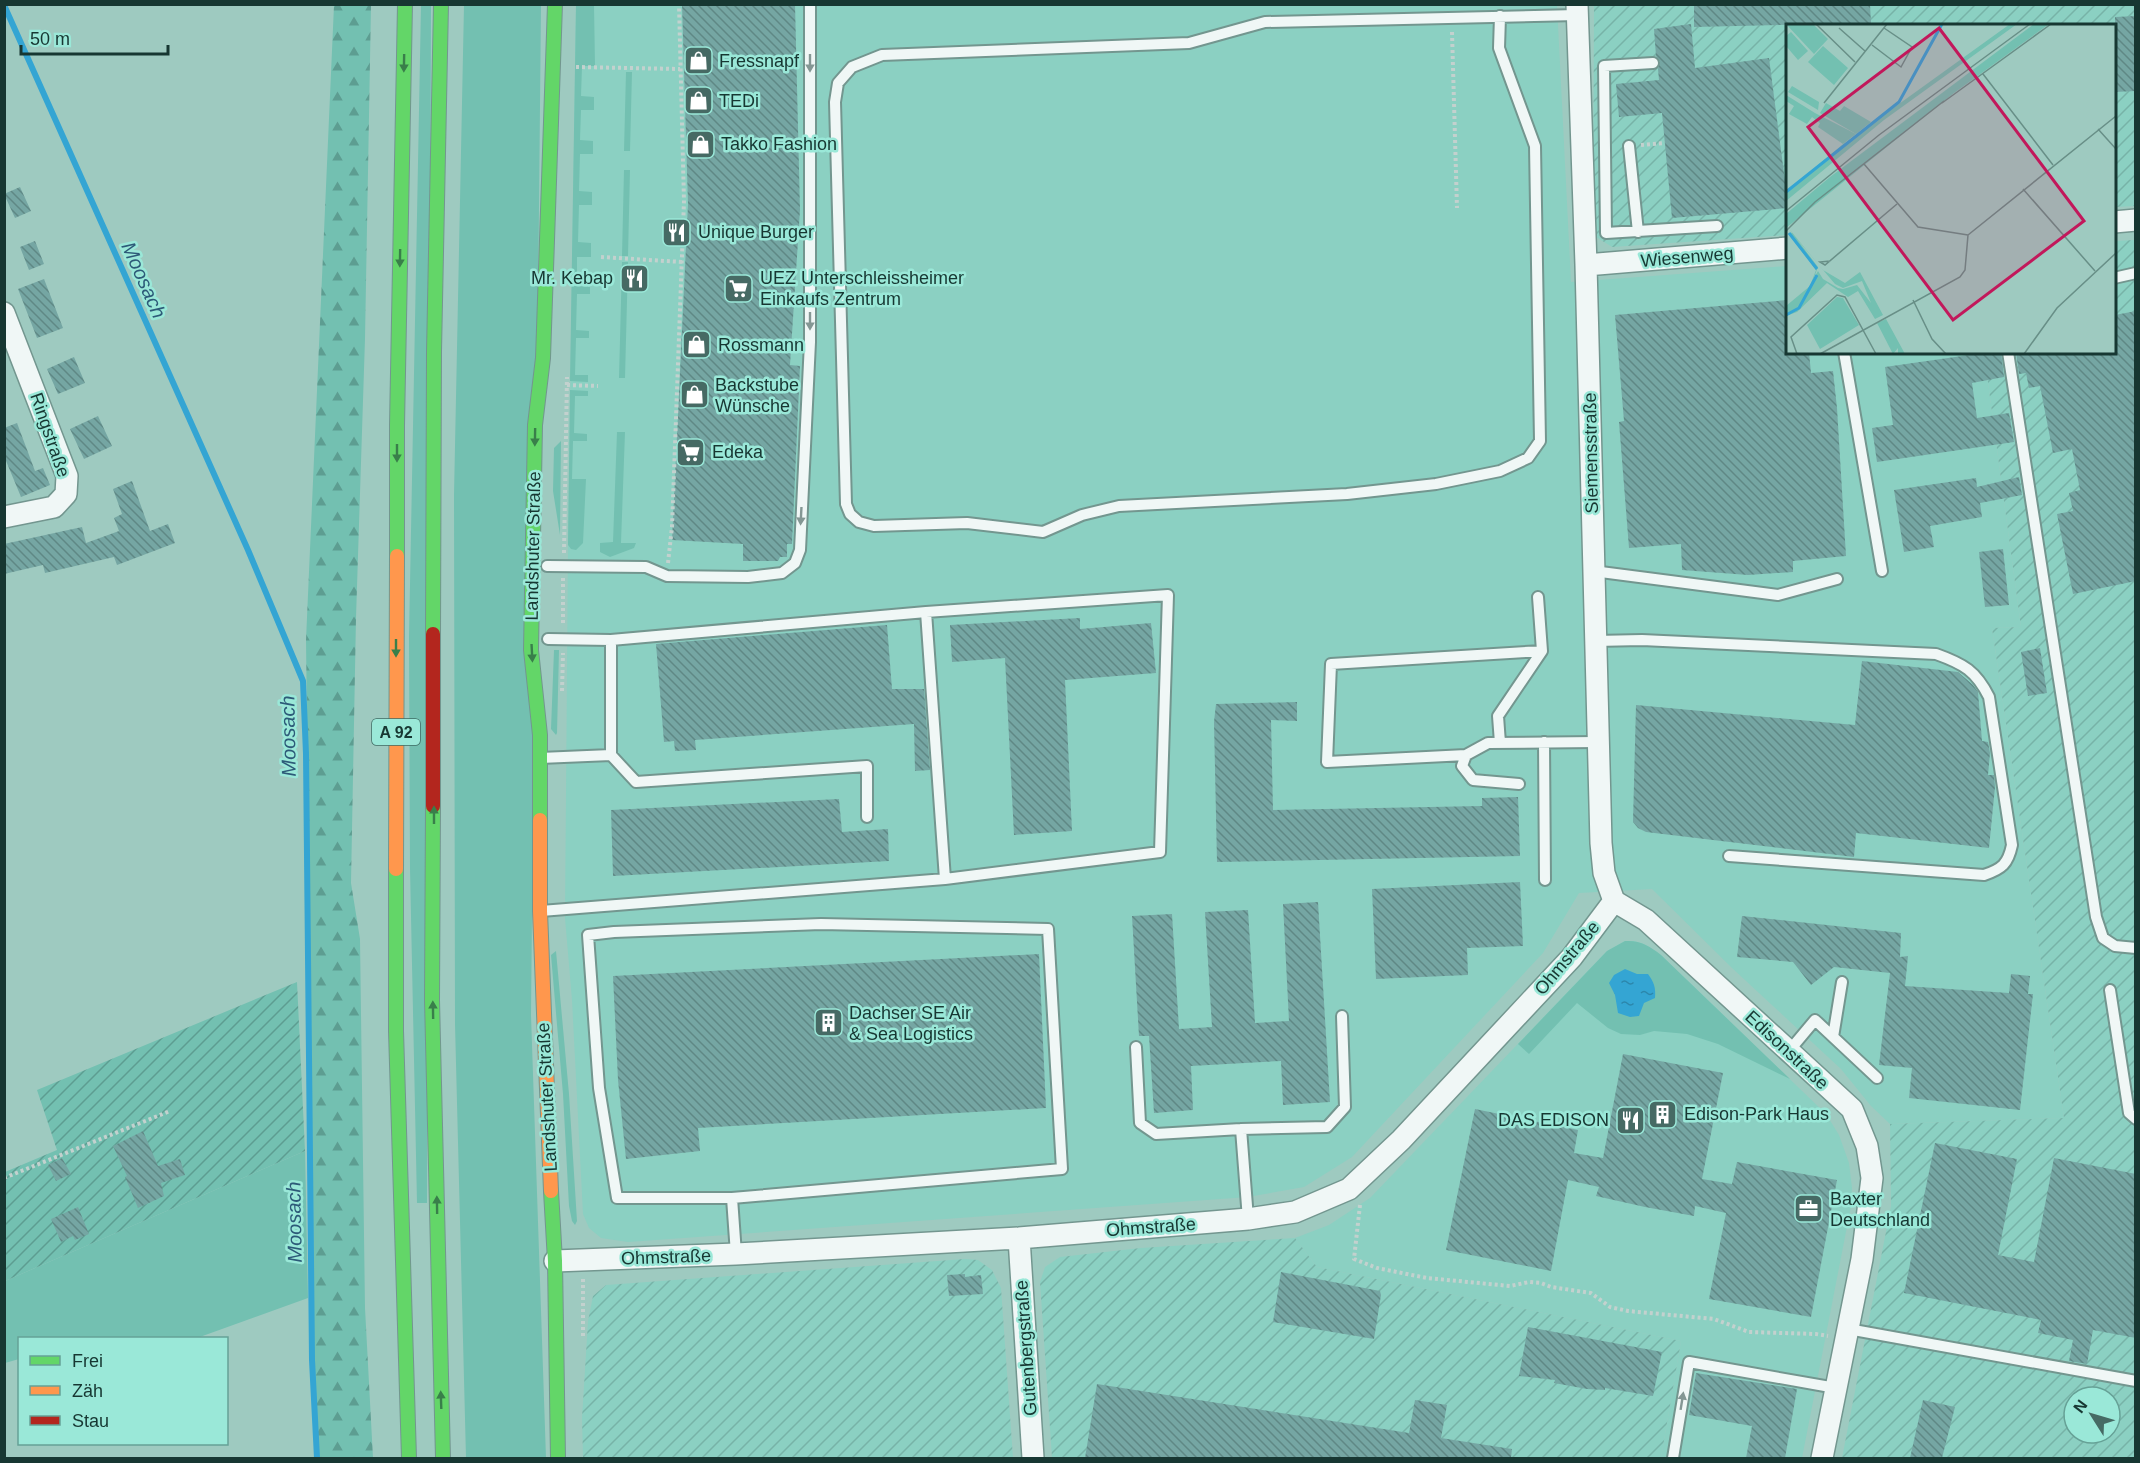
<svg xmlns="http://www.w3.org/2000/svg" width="2140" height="1463" viewBox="0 0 2140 1463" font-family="Helvetica,sans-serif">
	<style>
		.built { fill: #8bd0c2 }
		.industrial { fill: url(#industrial-furrows); fill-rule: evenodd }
		.green { fill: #73c0b1 }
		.forest { fill: url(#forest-firs) }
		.garden { fill: url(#garden-furrows) }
		.water { fill: url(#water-ripples) }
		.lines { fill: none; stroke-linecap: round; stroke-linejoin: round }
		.stream { stroke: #34a5d3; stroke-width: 6 }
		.building { fill: url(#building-back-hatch) }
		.lane-casing { stroke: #73968f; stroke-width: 14 }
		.street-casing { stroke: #73968f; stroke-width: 24 }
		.fast-casing { stroke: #73968f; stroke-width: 16 }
		.slow-casing { stroke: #73968f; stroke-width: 16 }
		.jam-casing { stroke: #73968f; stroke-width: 16 }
		.path { stroke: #c3d1ce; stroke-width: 4; stroke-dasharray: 3 3; stroke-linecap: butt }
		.lane { stroke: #f0f7f6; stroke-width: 10 }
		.street { stroke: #f0f7f6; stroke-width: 21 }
		.fast { stroke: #63d668; stroke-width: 14 }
		.slow { stroke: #ff974d; stroke-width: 14 }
		.jam { stroke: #b3261e; stroke-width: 14 }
		.oneway { fill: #397f4a }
		.oneway2 { fill: #849794 }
		.labels { text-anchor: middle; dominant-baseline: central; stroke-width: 5; stroke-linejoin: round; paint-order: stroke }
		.shield { fill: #9ae8d8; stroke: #3e6c64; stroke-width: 1.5 }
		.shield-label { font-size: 16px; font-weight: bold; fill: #173732 }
		.poi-label { font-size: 18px; fill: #173732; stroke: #9ae8d8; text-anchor: start }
		.street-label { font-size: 18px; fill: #173732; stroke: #9ae8d8 }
		.water-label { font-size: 20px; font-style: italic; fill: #2d5a78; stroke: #9ae8d8 }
		.inset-river { fill: none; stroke: #34a5d3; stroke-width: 3 }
		.inset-road { fill: none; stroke: #688f87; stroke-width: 1.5 }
		.view { fill: #c2185b; fill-opacity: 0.15; stroke: #c2185b; stroke-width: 3 }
		.inset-edge { fill: none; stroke: #173732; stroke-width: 3 }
	</style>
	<defs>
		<pattern id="industrial-furrows" width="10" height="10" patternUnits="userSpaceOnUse" patternTransform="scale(1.5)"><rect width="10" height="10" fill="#8bd0c2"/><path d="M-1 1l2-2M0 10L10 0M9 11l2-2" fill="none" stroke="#77b3a7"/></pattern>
		<pattern id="forest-firs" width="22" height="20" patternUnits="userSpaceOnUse" patternTransform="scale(1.5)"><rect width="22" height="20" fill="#73c0b1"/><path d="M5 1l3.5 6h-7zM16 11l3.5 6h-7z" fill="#5d9d91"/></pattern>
		<pattern id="garden-furrows" width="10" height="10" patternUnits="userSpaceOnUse" patternTransform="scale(1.5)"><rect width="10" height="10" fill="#73c0b1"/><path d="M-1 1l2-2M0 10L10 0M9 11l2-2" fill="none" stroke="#5d9d91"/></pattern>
		<pattern id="water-ripples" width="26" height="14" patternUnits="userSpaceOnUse" patternTransform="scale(1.5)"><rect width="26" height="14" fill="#34a5d3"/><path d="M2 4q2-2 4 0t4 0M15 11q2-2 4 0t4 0" fill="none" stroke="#2b87ac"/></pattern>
		<pattern id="building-back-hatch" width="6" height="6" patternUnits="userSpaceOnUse" patternTransform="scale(1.5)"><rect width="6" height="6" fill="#75a6a3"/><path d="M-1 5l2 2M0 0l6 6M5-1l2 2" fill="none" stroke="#5f8885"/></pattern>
	</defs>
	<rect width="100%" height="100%" fill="#9ecac0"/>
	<path class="built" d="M576,5H1557L1571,282L1787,266L1788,352L1984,353L2021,627L1992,628L2064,1118L1890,1124L1871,1106L1841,1069L1732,968L1652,889L1579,893L1543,953L1352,1157L1304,1187L1248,1197L628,1242L601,1238L589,1228L583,1214L572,1000L565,918L568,545Z
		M1625,941H1634L1644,944L1661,955L1826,1114L1839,1135L1849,1163L1852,1188L1851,1206L1802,1458H1661L1681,1341L1317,1267L1295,1238L1329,1225L1370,1198L1607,951Z"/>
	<path class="industrial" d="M1594,5H2135V206L2115,207L2114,26H1788L1787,235L1612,247L1593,235Z
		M2135,240V1458H1842L1891,1206L1890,1124L2064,1118L1992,628L2021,627L1984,353L2114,352L2115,241ZM2074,1397H2110V1433H2074Z
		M1295,1238L1317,1267L1681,1341L1661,1458H1052L1040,1282L1045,1267L1060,1257L1141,1248Z
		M965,1259L978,1260L992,1270L1001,1288L1013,1458H583L582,1418L588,1321L593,1296L606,1285Z"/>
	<path class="green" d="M431,4L427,1203H417L410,868L409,637L421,5Z
		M464,5H541L531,1015L546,1458H466L455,1024L454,495Z
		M576,5H594L595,66H582L581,96L594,97V110H581L580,140L593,141V154H580L579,191L592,192V205H579L578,242L591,243V257H577V286L590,287V294H577L576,330L589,331V338H576L575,375H588V382L570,381Z
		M626,72H632L630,151H624Z
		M624,170H630L628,256H622Z
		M622,262H628L625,378H619Z
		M570,390L588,391V396H575L574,433L587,434V441H573L572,479H586L583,543L576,550L571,549L568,545Z
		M617,432H625L621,543H636L634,548L610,557L600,552V543L613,542Z
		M561,441L560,535L553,491L554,448Z
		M554,650H559L557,733L556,735L551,729Z
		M1625,941C1640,940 1650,946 1661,955L1790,1079L1718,1044L1687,1034L1654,1031L1640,1035L1621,1034L1608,1028L1577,1003L1529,1054L1518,1044L1607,951Z
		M556,951L569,1094L577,1221L575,1225L572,1221L569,1206L563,1094L551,955Z
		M305,1151L308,1298L197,1338H20L19,1359L5,1363V1281Z"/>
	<path class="forest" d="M334,5H371L365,339L356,618L351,883L360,939L365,1308L373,1458H317L310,1313L314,1312L306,640Z"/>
	<path class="garden" d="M297,982L305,1151L5,1281V1172L57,1150L37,1090Z"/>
	<path class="water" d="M1625,969L1637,974H1648C1654,982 1656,988 1655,998L1644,1003L1639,1016L1630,1017L1618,1013L1615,995L1609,983L1614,975Z"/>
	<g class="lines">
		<path class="stream" d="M4,5L248,550L303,681L306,754L312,1360L317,1458"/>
	</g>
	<path class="building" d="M682,4H795L800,210L790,365L800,366L792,544H787V557H780L778,561H743V544L672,540L688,204Z
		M1694,4H1870L1871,23L1694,27Z
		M2136,16V91L2115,92V17Z
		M1691,24L1695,68L1769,58L1785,181H1788V208L1672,218L1662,113L1619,117L1616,84L1659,80L1658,69L1660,62L1656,56L1654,29Z
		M20,187L31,211L15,218L4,194Z
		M35,241L44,264L29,270L20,247Z
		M44,279L63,328L37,338L18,289Z
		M1788,300V352H1809L1811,373L1833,371L1837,408L1846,556L1793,561V572L1748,575L1682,570L1681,544L1629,548L1619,422L1624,421L1615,315Z
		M2136,311V581L2073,594L2057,514L2073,511L2069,493L2080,490L2072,449L2053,453L2040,386L2029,388L2026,373L2019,374L2016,352H2115V315Z
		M1990,352H2001L2004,377L1972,383L1977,418L2009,413L2014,442L1877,462L1872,428L1893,425L1885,367Z
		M74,357L85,383L58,394L47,369Z
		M98,416L112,446L84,459L70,429Z
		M17,423L35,471L43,468L50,485L21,497L4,456V428Z
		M2019,477L2022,495L1980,503L1982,517L1930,526L1934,547L1904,552L1894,490L1976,478L1977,487Z
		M132,481L150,531L168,524L175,543L117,565L114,557L45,573L43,565L4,574V544L82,527L86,543L119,531L114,518L122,514L113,489Z
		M2003,549L2009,605L1985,607L1979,552Z
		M1080,618V629L1151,623L1156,673L1065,680L1072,831L1014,835L1005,658L952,662L950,625Z
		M887,625L892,689H924L930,770L915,771L914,724L695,740L696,750L675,751L674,741L664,742L656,644Z
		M2040,648L2047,693L2028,696L2021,652Z
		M1862,661L1958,672L1973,685L1978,692L1982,741L1988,742L1990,753L1988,775H1994L1995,787L1989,848L1856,833L1854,857L1646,832L1638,828L1633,822L1636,705L1855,725Z
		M1297,702V721L1271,720L1273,810L1482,806V798L1518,797L1520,856L1217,862L1214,722L1216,704Z
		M839,799L842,832L888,829L889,861L613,876L611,810Z
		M1520,882L1523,946L1467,948L1468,975L1376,979L1372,889Z
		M1318,902L1330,1102L1283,1105L1281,1061L1191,1066L1193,1110L1154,1113L1149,1036H1139L1132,916L1172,914L1179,1029L1212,1027L1205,912L1248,910L1255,1023L1289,1021L1283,904Z
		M1742,916L1901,933L1900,957L1908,956L1905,986L2009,993L2011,974L2030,976L2028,994H2033L2020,1110L1909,1098L1912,1068L1879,1065L1890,973L1834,967L1811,985L1793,962L1737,957Z
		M1039,954L1046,1108L698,1128L700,1151L626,1159L618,1080L613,976Z
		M1623,1054L1723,1073L1702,1179L1732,1184L1737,1162L1837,1180L1811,1317L1709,1299L1726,1213L1695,1206L1694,1216L1645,1207L1596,1196L1599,1187L1568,1180L1551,1271L1446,1250L1475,1109L1578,1130L1574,1153L1603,1158Z
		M143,1131L158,1166L180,1159L185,1175L161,1183L164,1196L138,1208L125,1177L127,1176L113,1146Z
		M1935,1143L2017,1159L1998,1255L2034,1262L2054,1158L2136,1174V1338L2093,1330L2087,1364L2069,1361L2073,1340L2038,1333L2041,1320L1904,1293Z
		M62,1158L71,1174L56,1181L48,1165Z
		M78,1207L89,1234L75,1240L73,1236L61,1242L51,1219Z
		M1281,1272L1380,1291L1381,1295L1374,1339L1273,1322Z
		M965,1274V1277L981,1275L983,1294L949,1296L947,1275Z
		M1528,1327L1662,1352L1653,1396L1605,1388V1390L1587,1389L1554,1383L1555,1380L1519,1376Z
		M1696,1373L1797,1389L1785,1458H1746L1752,1426L1689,1415Z
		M1097,1384L1409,1433L1415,1400L1447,1405L1441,1438L1512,1449L1511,1458H1085Z
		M1923,1400L1955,1407L1942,1458H1910Z"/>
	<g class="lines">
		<defs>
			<path id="lane" d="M1500,16L1499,48L1535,146L1540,441L1528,458L1500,471L1436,484L1347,494L1119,506L1082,515L1043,532L967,523L874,526L859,522L850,514L846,504L835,102L838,83L852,67L882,55L1189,43L1265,22L1577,15
				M1653,63L1604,66L1606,233L1717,226
				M1629,146L1638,232
				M2114,278L2136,273
				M1844,352L1882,571
				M2008,352L2096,917L2103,938L2115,946L2136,948
				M547,566L646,567L667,576L748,577L782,573L795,563L800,550L810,342V4
				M1593,571L1778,595L1837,579
				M1538,597L1542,651L1331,664L1327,762L1466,755L1488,743L1597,742
				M548,639L611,640V755
				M611,640L926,612
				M1595,641L1642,640L1936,654C1964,664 1976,671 1989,697L2012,845C2008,864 2002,869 1984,875L1729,856
				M1544,742L1545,880
				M1500,743L1498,716L1542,651
				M1466,755L1462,766L1473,780L1519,784
				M540,758L611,755L636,782L867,766V817
				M541,911L945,879L1160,852L1168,595L926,612L945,879
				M2110,990L2129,1113L2136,1119
				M1833,1037L1842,982
				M1136,1047L1140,1123L1156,1134L1241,1129L1327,1127L1345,1107L1342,1016
				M1789,1051L1815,1020L1877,1078
				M1241,1129L1248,1219
				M732,1198H617L599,1088L588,935L614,932L821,924L1048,929L1062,1169L732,1198L736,1254
				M1848,1329L2136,1381
				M1673,1458L1689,1362L1836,1388"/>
			<path id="street" d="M1577,4L1586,265L1601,843L1604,873L1614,901
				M2114,222L2136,220
				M1586,265L1788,248
				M4,313L67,476L66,494L54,507L4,517
				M1614,901L1646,920L1852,1109L1867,1146L1872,1178L1862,1259L1822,1458
				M1019,1238L1033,1458
				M555,1261L736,1254L1019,1238L1248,1219L1295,1212L1349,1189L1401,1140L1572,957L1614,901"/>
			<path id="fast" d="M397,556V425L405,4
				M433,634L434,352L441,4
				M433,806L432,1000L443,1458
				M540,820V735L531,650L535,425L543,358L555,4
				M396,869V1031L409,1458
				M551,1191L555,1261L558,1458"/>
			<path id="slow" d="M540,820V911L551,1191
				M396,869L397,556"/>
			<path id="jam" d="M433,806V634"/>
		</defs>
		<use href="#lane" class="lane-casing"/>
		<use href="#street" class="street-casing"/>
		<use href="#fast" class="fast-casing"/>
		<use href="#slow" class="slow-casing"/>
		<use href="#jam" class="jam-casing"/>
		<path class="path" d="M1452,32L1457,208
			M576,67L680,69
			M1641,145L1665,143
			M601,257L682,262
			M567,385L598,386
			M564,553L567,377
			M668,563L672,527L684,201L679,4
			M563,578V625
			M562,691L563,653
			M4,1178L170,1111
			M1360,1205L1354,1259L1377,1268L1427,1278L1510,1286L1529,1282L1541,1283L1551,1287L1591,1293L1610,1307L1628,1311L1714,1319L1749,1332L1816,1334L1828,1336
			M583,1279V1338"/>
		<use href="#lane" class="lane"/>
		<use href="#street" class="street"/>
		<use href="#fast" class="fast"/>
		<use href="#slow" class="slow"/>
		<use href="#jam" class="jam"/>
	</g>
	<defs><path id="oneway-solid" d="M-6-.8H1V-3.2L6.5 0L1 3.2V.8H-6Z" transform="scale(1.5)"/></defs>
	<g class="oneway">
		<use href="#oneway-solid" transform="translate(404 63) rotate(91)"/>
		<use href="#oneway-solid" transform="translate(400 258) rotate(91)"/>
		<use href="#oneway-solid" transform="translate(535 437) rotate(91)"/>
		<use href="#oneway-solid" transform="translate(397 453) rotate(90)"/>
		<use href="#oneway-solid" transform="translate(396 648) rotate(90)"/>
		<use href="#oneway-solid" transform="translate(532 653) rotate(87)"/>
		<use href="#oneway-solid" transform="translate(434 815) rotate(-90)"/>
		<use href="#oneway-solid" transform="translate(433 1010) rotate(-91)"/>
		<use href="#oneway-solid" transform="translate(437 1205) rotate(-91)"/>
		<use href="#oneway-solid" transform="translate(441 1400) rotate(-92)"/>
	</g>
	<g class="oneway2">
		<use href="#oneway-solid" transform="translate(810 63) rotate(90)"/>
		<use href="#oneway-solid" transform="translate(810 321) rotate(90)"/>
		<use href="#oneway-solid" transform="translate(801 516) rotate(93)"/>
		<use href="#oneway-solid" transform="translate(1682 1401) rotate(-81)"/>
	</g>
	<defs>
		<symbol id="shop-square" viewBox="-11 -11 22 22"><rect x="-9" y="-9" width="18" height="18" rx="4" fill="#466a64" stroke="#9ae8d8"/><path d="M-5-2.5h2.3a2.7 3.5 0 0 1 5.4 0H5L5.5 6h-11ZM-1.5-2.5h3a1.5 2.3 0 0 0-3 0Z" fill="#fff"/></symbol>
		<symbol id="restaurant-square" viewBox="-11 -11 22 22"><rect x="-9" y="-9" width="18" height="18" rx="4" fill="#466a64" stroke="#9ae8d8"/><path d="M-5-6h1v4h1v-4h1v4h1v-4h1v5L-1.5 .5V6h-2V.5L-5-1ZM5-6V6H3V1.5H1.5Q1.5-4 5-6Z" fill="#fff"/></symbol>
		<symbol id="supermarket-square" viewBox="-11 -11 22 22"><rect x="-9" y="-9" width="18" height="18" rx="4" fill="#466a64" stroke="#9ae8d8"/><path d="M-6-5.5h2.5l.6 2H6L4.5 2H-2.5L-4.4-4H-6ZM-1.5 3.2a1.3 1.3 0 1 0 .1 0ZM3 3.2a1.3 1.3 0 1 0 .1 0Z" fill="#fff"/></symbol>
		<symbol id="building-square" viewBox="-11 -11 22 22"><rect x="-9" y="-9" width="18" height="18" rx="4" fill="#466a64" stroke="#9ae8d8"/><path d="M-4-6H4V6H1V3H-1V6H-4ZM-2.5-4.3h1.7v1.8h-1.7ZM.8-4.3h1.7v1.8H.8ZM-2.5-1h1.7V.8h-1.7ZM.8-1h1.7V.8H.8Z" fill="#fff"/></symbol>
		<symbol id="office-square" viewBox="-11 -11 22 22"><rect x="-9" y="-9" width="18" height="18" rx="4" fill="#466a64" stroke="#9ae8d8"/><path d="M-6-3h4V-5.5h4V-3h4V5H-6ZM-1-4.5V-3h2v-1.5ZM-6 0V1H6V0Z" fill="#fff"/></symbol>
	</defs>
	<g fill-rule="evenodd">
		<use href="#shop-square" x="682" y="44" width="33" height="33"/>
		<use href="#shop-square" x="682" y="84" width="33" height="33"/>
		<use href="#shop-square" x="684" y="128" width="33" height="33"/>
		<use href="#restaurant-square" x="660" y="216" width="33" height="33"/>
		<use href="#restaurant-square" x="618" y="262" width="33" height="33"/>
		<use href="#supermarket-square" x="722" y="272" width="33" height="33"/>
		<use href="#shop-square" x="680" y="328" width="33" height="33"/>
		<use href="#shop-square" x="678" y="378" width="33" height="33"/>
		<use href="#supermarket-square" x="674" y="436" width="33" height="33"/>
		<use href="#building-square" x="812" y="1006" width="33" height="33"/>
		<use href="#building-square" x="1646" y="1098" width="33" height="33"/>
		<use href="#restaurant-square" x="1614" y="1104" width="33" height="33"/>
		<use href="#office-square" x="1792" y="1192" width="33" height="33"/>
	</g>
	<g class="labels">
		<rect class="shield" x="372" y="719" width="48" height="26" rx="4.5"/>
		<g class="shield-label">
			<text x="396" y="732">A 92</text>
		</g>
		<g class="poi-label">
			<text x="719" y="61">Fressnapf</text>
			<text x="719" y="101">TEDi</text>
			<text x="721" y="144">Takko Fashion</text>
			<text x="698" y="232">Unique Burger</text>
			<text x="613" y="278" text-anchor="end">Mr. Kebap</text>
			<text x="760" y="278">UEZ Unterschleissheimer<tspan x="760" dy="21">Einkaufs Zentrum</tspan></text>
			<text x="718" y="345">Rossmann</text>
			<text x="715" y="385">Backstube<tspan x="715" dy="21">Wünsche</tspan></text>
			<text x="712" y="452">Edeka</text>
			<text x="849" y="1013">Dachser SE Air<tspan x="849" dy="21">&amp; Sea Logistics</tspan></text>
			<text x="1684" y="1114">Edison-Park Haus</text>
			<text x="1609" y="1120" text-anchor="end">DAS EDISON</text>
			<text x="1830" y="1199">Baxter<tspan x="1830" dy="21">Deutschland</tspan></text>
		</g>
		<g class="street-label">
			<text transform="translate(1687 257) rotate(-5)">Wiesenweg</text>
			<text transform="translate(50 435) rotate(71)">Ringstraße</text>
			<text transform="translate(1591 453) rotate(-91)">Siemensstraße</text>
			<text transform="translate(533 546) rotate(-89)">Landshuter Straße</text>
			<text transform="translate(1567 958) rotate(-50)">Ohmstraße</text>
			<text transform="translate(1787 1050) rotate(43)">Edisonstraße</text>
			<text transform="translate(547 1097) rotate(-93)">Landshuter Straße</text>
			<text transform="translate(1151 1227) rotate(-4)">Ohmstraße</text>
			<text transform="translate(666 1257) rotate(-2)">Ohmstraße</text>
			<text transform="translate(1026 1348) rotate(-94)">Gutenbergstraße</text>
		</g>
		<g class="water-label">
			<text transform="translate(144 280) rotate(66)">Moosach</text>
			<text transform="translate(288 736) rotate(-91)">Moosach</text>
			<text transform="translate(294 1222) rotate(-91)">Moosach</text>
		</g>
	</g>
	<g transform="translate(1786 24)">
		<rect width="330" height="330" fill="#9ecac0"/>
		<path d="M0,0H27L42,15L28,30ZM248,0H263L168,69L0,204V190L44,153ZM5,8L22,27L12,36L0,22V12ZM37,22L62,44L48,61L22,38ZM6,62L33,78L32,86L2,68ZM0,71L29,89L70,110L57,120L32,103L34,99L26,93L21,100L3,90L8,82L0,77ZM51,273L57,274L73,301L34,325L21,301Z" fill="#73c0b1"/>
		<path d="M224,0H231L98,96L0,177V168L56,121ZM4,206L37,246L59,259L74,248L97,291L89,295L72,267L62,273L41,259L11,288L0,292V282L24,262L30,246L2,209H6ZM10,214L49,260L57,264L76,257L85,279L71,261L57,265L52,264L37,255L32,247L27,256L32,243ZM100,295L119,330H112V324L107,330L91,299Z" fill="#73c0b1" fill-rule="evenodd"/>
		<path d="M40,79L54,87L58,82L85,98L70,110L34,89Z" fill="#73c0b1"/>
		<path class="inset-river" d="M0,168L113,78L156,0M3,209L31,245M0,291L13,284L31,251"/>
		<path class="inset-road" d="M30,0L69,38M53,4L79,27M86,21L115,43L126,23L98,4M197,50L267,141M38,79L101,0M156,79L265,0M312,105L330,125M78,140L132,203L182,211M237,165L309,247M0,187L93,111L244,0M0,207L29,178L158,77M182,211L330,92M44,237L34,238L39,241L111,180M127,276L146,315L160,330M11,330L5,313L51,271L59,273L90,330M34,330L174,253L179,246L182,211M238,330L271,284L330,229"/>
		<path class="view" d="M153,4L298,197L167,296L22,103Z"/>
		<rect width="330" height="330" class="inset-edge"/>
	</g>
	<rect width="2140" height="1463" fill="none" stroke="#173732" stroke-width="12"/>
	<rect x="18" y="1337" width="210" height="108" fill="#9ae8d8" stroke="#66a196" stroke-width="1.5"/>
	<rect x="30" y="1356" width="30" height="9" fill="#63d668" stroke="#66a196" stroke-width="1.5"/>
	<text x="72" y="1367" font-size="18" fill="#173732">Frei</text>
	<rect x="30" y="1386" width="30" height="9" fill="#ff974d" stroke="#66a196" stroke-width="1.5"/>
	<text x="72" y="1397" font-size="18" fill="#173732">Zäh</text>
	<rect x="30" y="1416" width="30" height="9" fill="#b3261e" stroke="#66a196" stroke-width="1.5"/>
	<text x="72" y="1427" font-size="18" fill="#173732">Stau</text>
	<g transform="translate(2092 1415) rotate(307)"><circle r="28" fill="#9ae8d8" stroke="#66a196" stroke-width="1.5"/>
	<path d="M0-4.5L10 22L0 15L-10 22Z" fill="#466a64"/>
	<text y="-9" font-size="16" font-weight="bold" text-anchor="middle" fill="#173732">N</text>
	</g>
	<path d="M21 45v9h147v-9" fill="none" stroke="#173732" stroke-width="3"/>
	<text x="30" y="45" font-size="18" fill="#173732" stroke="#9ae8d8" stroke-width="4.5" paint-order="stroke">50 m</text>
</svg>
